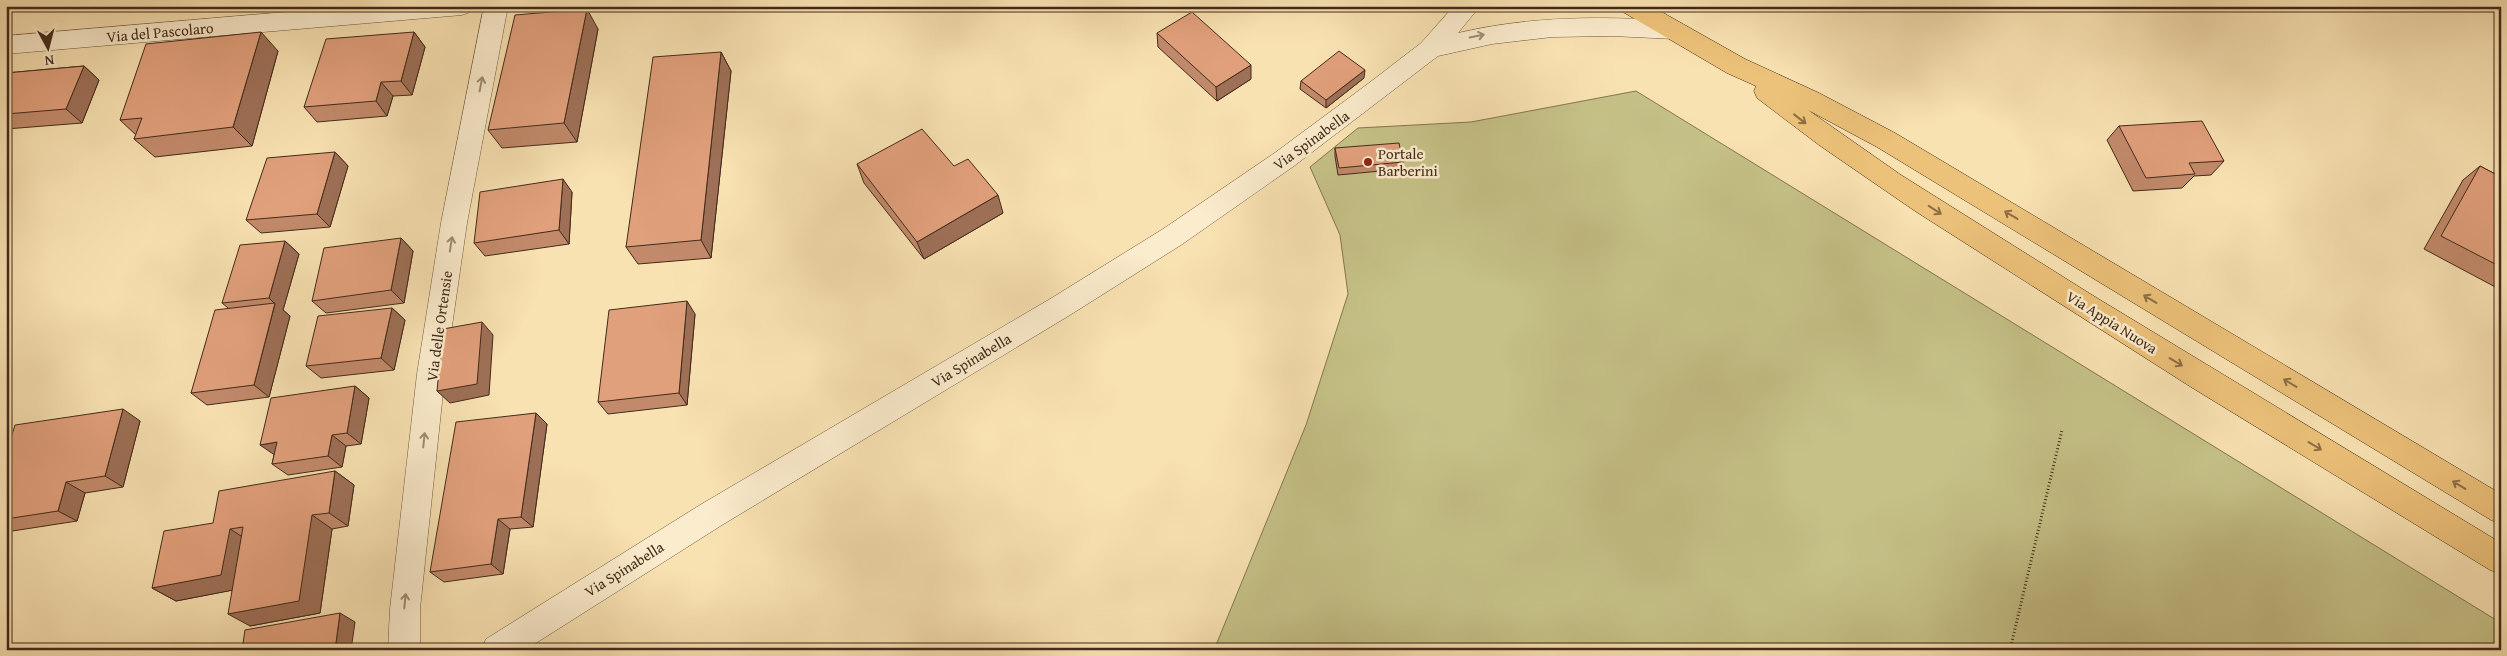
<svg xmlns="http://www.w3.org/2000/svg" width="2507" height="656" viewBox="0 0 2507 656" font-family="'Gentium Book Plus',serif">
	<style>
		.green { fill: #c5c187; stroke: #847650 }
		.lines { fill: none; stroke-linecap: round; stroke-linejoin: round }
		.minor-casing { stroke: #705840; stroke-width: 1 }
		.tertiary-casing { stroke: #705840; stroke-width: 1 }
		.primary-casing { stroke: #432a1a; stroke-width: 1 }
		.path { stroke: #432a1a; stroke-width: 3; stroke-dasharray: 1 2.5; stroke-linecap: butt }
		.minor { fill: #fbeccd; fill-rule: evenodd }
		.tertiary { fill: #fbeccd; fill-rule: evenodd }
		.primary { fill: #ecc179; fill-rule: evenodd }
		.wall { fill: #c28a6b; stroke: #432a1a }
		.shaded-wall { fill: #9e7057; stroke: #432a1a }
		.building { fill: #e1a07c; stroke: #432a1a }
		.oneway { stroke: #9f8b74 }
		.oneway2 { stroke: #8f6e45 }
		.poi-dot { fill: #8f2418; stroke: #fbeccd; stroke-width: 2 }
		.labels { text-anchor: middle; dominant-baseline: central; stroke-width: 5; stroke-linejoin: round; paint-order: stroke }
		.street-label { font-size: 15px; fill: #432a1a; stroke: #fbeccd }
		.poi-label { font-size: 15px; fill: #432a1a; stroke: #fbeccd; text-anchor: start }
	</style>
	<rect width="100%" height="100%" fill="#f9e2b2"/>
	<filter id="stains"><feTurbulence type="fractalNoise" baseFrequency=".004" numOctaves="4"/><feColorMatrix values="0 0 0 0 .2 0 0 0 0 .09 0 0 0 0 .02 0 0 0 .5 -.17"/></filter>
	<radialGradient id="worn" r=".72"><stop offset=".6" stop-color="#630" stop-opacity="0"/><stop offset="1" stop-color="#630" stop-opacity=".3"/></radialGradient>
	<path class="green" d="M1636,91L2501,623V650H1214L1306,425L1348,294L1340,235L1310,167L1358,128L1471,122Z"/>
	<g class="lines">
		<defs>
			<path id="minor" d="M356,6H474L470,12L462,15L6,54V36Z
				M484,6H508L467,223L445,374L420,609V650H388L390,609L417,374L441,223Z"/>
			<path id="tertiary" d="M1454,6H1480L1458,33C1530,16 1602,16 1675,21L1683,24L1687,30L1683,36L1675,39L1612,36L1552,37L1492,44L1438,56L1294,166L1181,245L1070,315L722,525L525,650H481L486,639L700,505L1050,299L1163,229L1276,152L1369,83L1421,43Z"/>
			<path id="primary" d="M1619,6H1651L1745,59L1819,93L1895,133L2501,494V524L2491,520L1877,147L1808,110L1901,175L2092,295L2501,543V574L2490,570L2191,387L1915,211L1819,145L1757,98L1754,91L1756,86L1727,73L1623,12Z"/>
		</defs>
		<use href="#minor" class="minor-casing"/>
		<use href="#tertiary" class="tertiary-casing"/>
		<use href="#primary" class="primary-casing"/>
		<path class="path" d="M2010,650L2062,430"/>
		<use href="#minor" class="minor"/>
		<use href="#tertiary" class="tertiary"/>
		<use href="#primary" class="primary"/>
	</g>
	<path class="wall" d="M598,29L577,142L502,148L488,130Z
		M414,32L425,47L412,95L393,96L387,116L317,122L304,107Z
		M1157,33L1251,79L1217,101L1158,47Z
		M278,51L252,146L155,157L134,139L136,135L120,120Z
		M721,52L731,71L711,258L638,264L626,247Z
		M84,66L99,80L82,123L6,129V73Z
		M1364,78L1326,108L1300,89L1301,81Z
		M2119,126L2224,161L2211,175L2194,176L2182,188L2133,191L2107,140Z
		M1335,148L1403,162L1402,169L1338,175L1335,156Z
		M335,152L348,166L330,227L261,233L246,220Z
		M857,164L954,166L1003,213L924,259L864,183Z
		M2480,166L2501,177V290L2424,249L2463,180Z
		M572,192L569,244L485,256L474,243Z
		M401,238L413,251L404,303L326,313L312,301Z
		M285,241L299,254L283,310L290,316L269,397L207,405L191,393L228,308L222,303Z
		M392,308L405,320L394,370L321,378L306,366Z
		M695,314L687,405L608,414L598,402Z
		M355,386L369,398L361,444L346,446L342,467L288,475L272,464L274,455Z
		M536,413L547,424L533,527L510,529L503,574L444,582L430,572Z
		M140,421L123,487L85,493L77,521L6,532V454Z
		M335,471L354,485L348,526L332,529L320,613L250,626L232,590L176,601L152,588L213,523Z"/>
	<path class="shaded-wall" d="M587,9L598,29L577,142L564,123Z
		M261,32L278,51L252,146L233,127Z
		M414,32L425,47L412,95L401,81Z
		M721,52L731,71L711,258L701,240Z
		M1251,65V79L1217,101L1216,87Z
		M84,66L99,80L82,123L66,109Z
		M1365,70L1364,78L1326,108V100Z
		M381,82L393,96L387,116L376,101Z
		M335,152L348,166L330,227L317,214Z
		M563,179L572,192L569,244L559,230Z
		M998,195L1003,213L924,259L917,242Z
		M401,238L413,251L404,303L391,290Z
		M285,241L299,254L283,310L290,316L269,397L254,385L275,304L269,298Z
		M687,301L695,314L687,405L679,393Z
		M392,308L405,320L394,370L381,358Z
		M482,322L493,335L489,395L450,403L437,391Z
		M355,386L369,398L361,444L347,433Z
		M123,409L140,421L123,487L105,476Z
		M536,413L547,424L533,527L521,517Z
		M332,435L346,446L342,467L328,456Z
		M277,442L276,456L260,445Z
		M335,471L354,485L348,526L329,513Z
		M66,482L85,493L77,521L58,511Z
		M312,515L332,529L320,613L250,626L228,614Z
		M498,519L510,529L503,574L491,564Z
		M230,529L252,543L244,588L176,601L152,588Z
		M340,613L355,622L351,650H335Z"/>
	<path class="building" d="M587,9L564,123L488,130L515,15Z
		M1192,12L1251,65L1216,87L1157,33Z
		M261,32L233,127L134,139L142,118L120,120L146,44Z
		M414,32L401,81L381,82L376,101L304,107L326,39Z
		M1339,51L1365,70L1326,100L1301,81Z
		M721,52L701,240L626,247L653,57Z
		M84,66L66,109L6,114V73Z
		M2202,121L2224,161L2189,163L2195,174L2146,178L2119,126Z
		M922,129L954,166L968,159L998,195L917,242L857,164Z
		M1399,143L1403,162L1339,168L1335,148Z
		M335,152L317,214L246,220L267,158Z
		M2480,166L2501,177V267L2441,236Z
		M563,179L559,230L474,243L480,192Z
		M401,238L391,290L312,301L324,248Z
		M285,241L269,298L222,303L240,245Z
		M687,301L679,393L598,402L609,310Z
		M275,303L254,385L191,393L215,310Z
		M392,308L381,358L306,366L318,316Z
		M482,322L477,384L437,391L443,329Z
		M355,386L347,433L332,435L328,456L272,464L277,442L260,445L271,398Z
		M123,409L105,476L66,482L58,511L6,519V454L15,425Z
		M536,413L521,517L498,519L491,564L430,572L456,422Z
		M335,471L329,513L312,515L299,601L228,614L243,527L230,529L221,575L152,588L164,531L213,523L219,491Z
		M340,613L335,650H242L245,630Z"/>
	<defs><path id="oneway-shaft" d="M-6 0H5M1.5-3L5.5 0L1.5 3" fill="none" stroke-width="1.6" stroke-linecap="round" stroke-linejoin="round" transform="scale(1.25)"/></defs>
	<g class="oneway">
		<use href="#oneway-shaft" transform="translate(1477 36) rotate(-12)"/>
		<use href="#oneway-shaft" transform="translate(481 84) rotate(-79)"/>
		<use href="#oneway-shaft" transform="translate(451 244) rotate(-81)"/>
		<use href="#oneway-shaft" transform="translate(424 440) rotate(-84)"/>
		<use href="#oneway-shaft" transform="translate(405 601) rotate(-84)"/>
	</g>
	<g class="oneway2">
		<use href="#oneway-shaft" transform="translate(1800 119) rotate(38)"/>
		<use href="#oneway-shaft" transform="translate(1935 210) rotate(33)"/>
		<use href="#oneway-shaft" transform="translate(2011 215) rotate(-149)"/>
		<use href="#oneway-shaft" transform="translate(2150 299) rotate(-149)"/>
		<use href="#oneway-shaft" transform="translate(2176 362) rotate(31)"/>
		<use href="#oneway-shaft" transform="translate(2290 383) rotate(-149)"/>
		<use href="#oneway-shaft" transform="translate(2315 446) rotate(31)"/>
		<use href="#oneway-shaft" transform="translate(2459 485) rotate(-149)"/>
	</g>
	<circle class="poi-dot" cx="1368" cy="162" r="5"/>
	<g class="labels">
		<g class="street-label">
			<text transform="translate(160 32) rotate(-5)">Via del Pascolaro</text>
			<text transform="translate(1311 140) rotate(-36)">Via Spinabella</text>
			<text transform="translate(2112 322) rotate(32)">Via Appia Nuova</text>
			<text transform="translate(439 326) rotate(-82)">Via delle Ortensie</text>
			<text transform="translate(971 360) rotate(-31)">Via Spinabella</text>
			<text transform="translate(624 569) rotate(-32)">Via Spinabella</text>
		</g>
		<g class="poi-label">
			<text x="1378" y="153">Portale<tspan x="1378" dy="17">Barberini</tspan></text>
		</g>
	</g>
	<rect width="2507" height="656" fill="none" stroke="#f9e2b2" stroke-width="25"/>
	<rect x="8" y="8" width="2492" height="641" fill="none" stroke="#432a1a" stroke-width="2.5"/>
	<rect x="12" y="12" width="2482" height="631" fill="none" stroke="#432a1a"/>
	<g transform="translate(48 48) rotate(173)" stroke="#fbeccd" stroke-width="4" paint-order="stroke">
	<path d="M0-4L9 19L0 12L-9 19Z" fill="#432a1a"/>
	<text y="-8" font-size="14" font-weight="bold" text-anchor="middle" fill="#432a1a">N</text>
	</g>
	<rect width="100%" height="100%" filter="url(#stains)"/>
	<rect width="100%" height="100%" fill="url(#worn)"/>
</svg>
